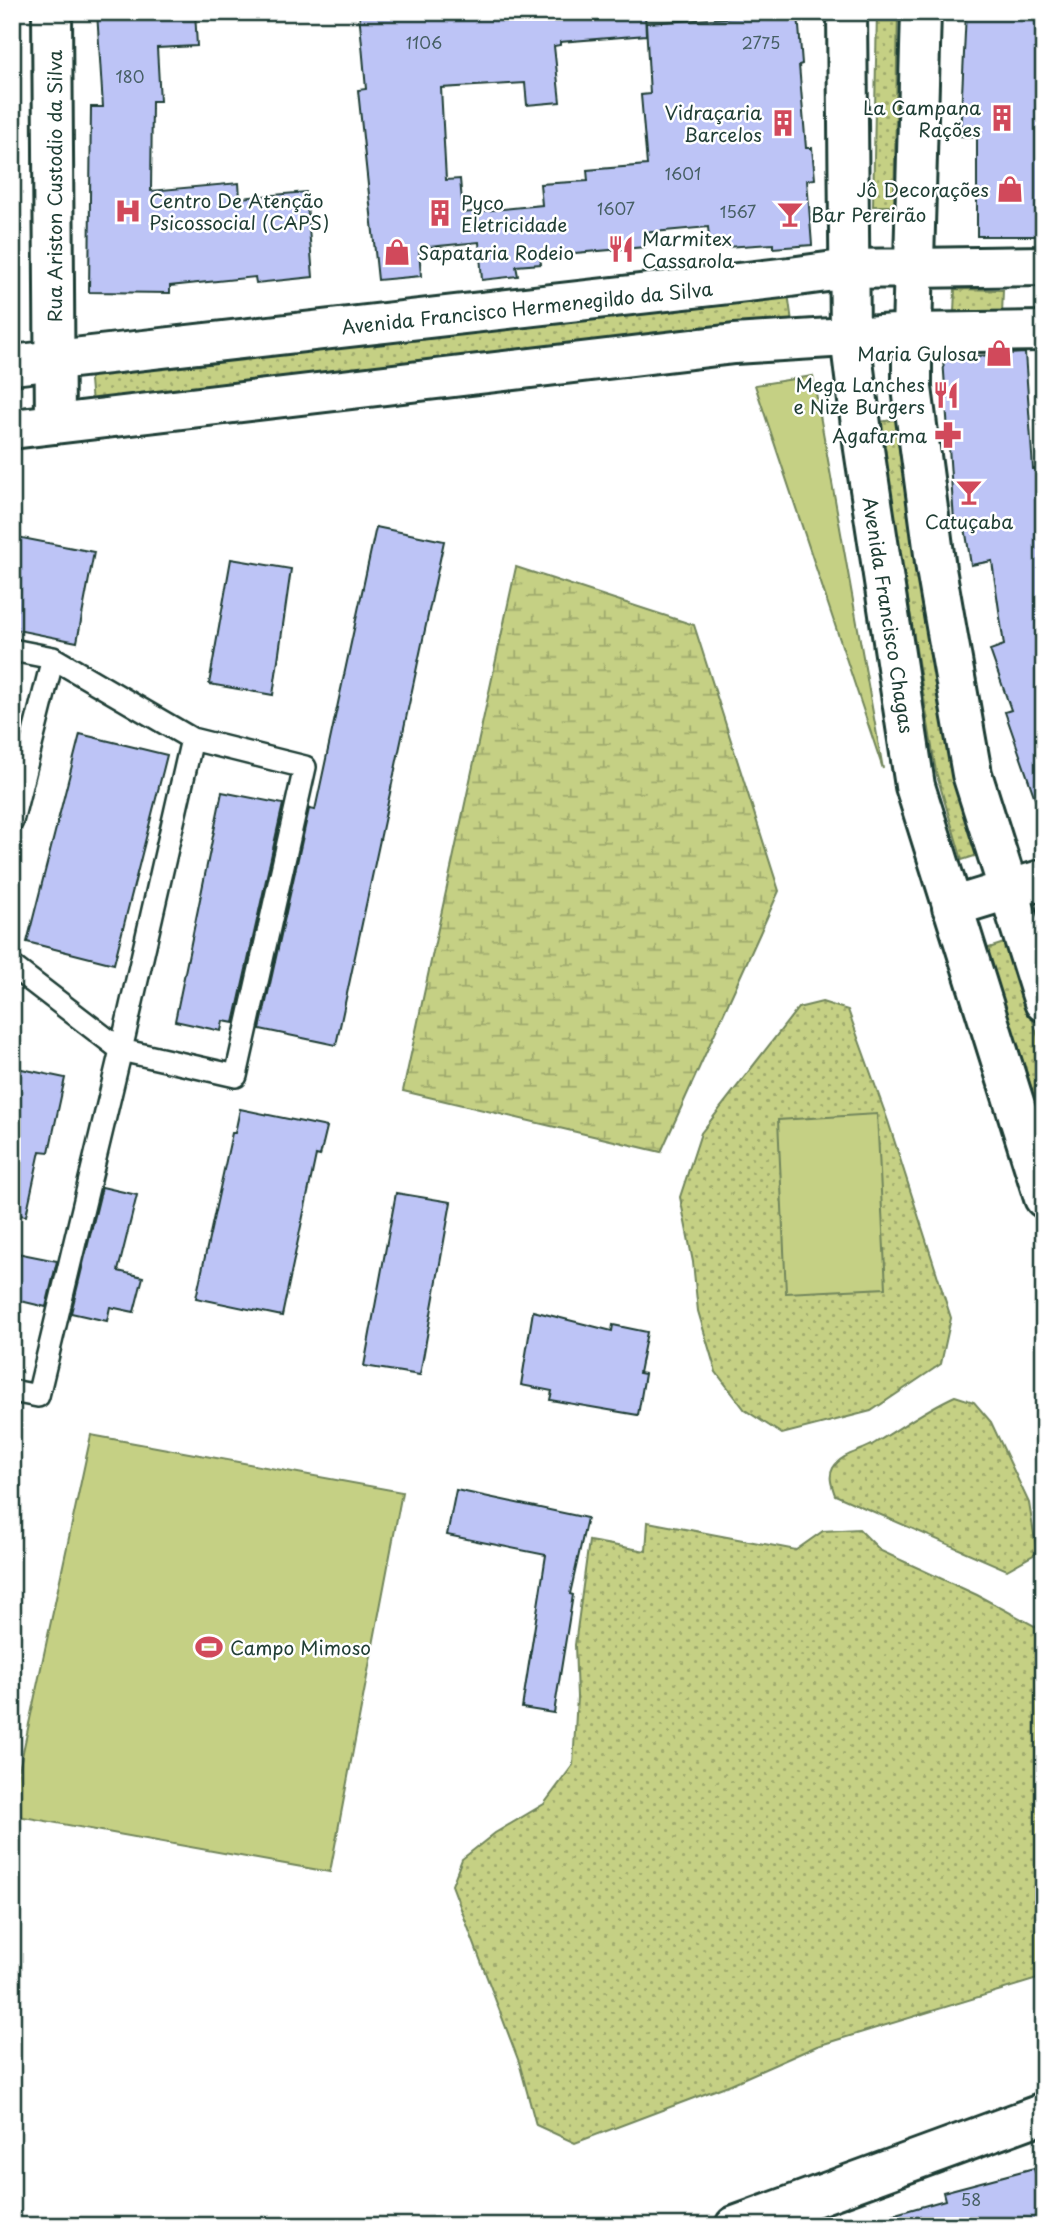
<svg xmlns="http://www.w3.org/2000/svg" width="1056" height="2238" viewBox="0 0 1056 2238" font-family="'Playpen Sans',sans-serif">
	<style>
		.grass { fill: url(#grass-dots); stroke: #72865c; stroke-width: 2 }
		.wetland { fill: url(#wetland-marsh); stroke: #72865c; stroke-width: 2 }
		.green { fill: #c5d084; stroke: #72865c; stroke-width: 2 }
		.building { fill: #bdc4f6; stroke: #1f3d34; stroke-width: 2 }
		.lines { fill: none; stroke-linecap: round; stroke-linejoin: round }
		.service-casing { stroke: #1f3d34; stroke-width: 26 }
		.minor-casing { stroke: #1f3d34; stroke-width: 44 }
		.tertiary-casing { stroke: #1f3d34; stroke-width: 44 }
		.secondary-casing { stroke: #1f3d34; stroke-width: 44 }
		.service { stroke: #fff; stroke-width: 21 }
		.minor { stroke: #fff; stroke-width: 38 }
		.tertiary { stroke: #fff; stroke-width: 38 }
		.secondary { stroke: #fff; stroke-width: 38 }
		.labels { text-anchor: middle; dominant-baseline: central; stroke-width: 5; stroke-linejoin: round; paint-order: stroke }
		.number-label { font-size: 16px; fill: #465f64 }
		.poi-label { font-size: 19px; fill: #1f3d34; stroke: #fff; text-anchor: end }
		.street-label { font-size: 19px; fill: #1f3d34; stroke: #fff }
	</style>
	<defs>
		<pattern id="grass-dots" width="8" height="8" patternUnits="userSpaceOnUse" patternTransform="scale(1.75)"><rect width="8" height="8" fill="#c5d084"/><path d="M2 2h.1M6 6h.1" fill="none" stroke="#9faa6d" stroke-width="1.8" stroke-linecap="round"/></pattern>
		<pattern id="wetland-marsh" width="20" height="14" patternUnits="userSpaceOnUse" patternTransform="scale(1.75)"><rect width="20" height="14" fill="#c5d084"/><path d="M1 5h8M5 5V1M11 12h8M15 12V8" fill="none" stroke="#9faa6d"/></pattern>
	</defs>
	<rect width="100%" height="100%" fill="#fff"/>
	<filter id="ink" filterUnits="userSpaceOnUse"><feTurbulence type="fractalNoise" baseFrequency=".0143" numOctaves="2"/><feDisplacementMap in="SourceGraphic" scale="14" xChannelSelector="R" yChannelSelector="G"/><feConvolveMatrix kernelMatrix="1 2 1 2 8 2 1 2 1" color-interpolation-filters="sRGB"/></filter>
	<g filter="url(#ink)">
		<path class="grass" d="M877,12H898L894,206H873Z
			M787,286L792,322L92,404L89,368Z
			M955,289L1003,290L1002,314L954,313Z
			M899,419L981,854L962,860L936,772L879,422Z
			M1007,942L1044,1055V1126L986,949Z
			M822,1002L848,1010L888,1121L951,1318L941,1364L871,1411L782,1434L745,1410L716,1372L698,1311L693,1262L680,1197L701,1133L798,1008Z
			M955,1396L974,1402L991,1422L1029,1503L1037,1553L1007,1570L835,1495C832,1486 828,1477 833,1468C842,1453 861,1452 875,1443C902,1427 926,1409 955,1396Z
			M648,1522L796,1550L823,1531L859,1529L881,1551L977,1595L1044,1631V1977L817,2046L731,2084L575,2143L536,2125L519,2062L452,1885L462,1859L495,1833L544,1804L573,1765L577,1697L575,1645L589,1541L646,1551Z"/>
		<path class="wetland" d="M516,567L694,625L779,891L661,1152L403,1091Z"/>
		<path class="green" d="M813,376L883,769L755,385Z
			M877,1114L886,1288L786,1293L778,1120Z
			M91,1435L402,1492L330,1872L12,1815V1803Z"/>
		<path class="building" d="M97,12H195L197,46L157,48L160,101H152L151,191L239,183L240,198L306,192L313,277L256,283L255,277L170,286V293L89,292L91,107H103Z
			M359,12H645L646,35L560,42V45L554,46L560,102L527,105L525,83L441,88L446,180L460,179L463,213L542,205L540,184L588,181L587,170L647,165L641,95L650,94L646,23L798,14L802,64L799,65L806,148H812L815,179L807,180L812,245L773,248V244L710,248L708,227L643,233L645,247L540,256L541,264L516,266L518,276L482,280L479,242L419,248L421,276L378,280L358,90L366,89Z
			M966,12H1044L1042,143H1044V236H977V137L960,136Z
			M1025,353L1033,469H1044V809L1039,810L1005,712L1011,710L990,650L1004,645L992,561L971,565L964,521H954L943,358Z
			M376,527L444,541L336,1045L260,1029L309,809L315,810Z
			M12,536L94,552L77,642L12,629Z
			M231,559L291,569L273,695L209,684Z
			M80,734L167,755L114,964L27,942Z
			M222,792L283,804L234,1023L223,1021L221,1031L175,1021Z
			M12,1067L65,1078L49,1152L40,1151L26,1216L12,1214Z
			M240,1109L327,1127L320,1156L316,1155L282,1316L196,1298L232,1133H235Z
			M102,1187L137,1195L118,1271L143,1277L134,1312L110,1307L107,1321L71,1313Z
			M396,1193L451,1202L420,1375L364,1366Z
			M12,1252L57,1261L46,1307L12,1299Z
			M533,1311L612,1331L613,1325L647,1332L639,1373L645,1374L638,1415L550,1400L552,1391L521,1385Z
			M456,1490L587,1518L570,1594L573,1595L554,1713L522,1708L546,1555L447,1535Z
			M1034,2168L1035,2172L1044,2169V2226H889L888,2216L945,2200L943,2192Z"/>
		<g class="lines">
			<defs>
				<path id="service" d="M12,650L53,658L192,739L305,767L236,1076L121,1050L12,966
					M12,821L53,658
					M12,1391L38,1396L121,1050L192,739"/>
				<path id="minor" d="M52,12L55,424
					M952,907L1044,879
					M735,2226L1044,2113"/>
				<path id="tertiary" d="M912,333V388L936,569L972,774L1044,1002
					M850,337L864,449L915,786L1044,1198"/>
				<path id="secondary" d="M847,12L850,337
					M912,333L921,12
					M12,365L790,277L849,269L1044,266
					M12,429L734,344L912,333L1044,331"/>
			</defs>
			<use href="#service" class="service-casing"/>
			<use href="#minor" class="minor-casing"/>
			<use href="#tertiary" class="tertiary-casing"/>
			<use href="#secondary" class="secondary-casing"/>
			<use href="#service" class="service"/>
			<use href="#minor" class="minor"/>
			<use href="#tertiary" class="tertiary"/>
			<use href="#secondary" class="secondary"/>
		</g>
	</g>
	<defs>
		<symbol id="building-bare" viewBox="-9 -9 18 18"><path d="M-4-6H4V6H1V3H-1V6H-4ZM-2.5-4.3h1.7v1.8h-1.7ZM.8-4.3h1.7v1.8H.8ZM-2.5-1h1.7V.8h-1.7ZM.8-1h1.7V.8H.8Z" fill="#d1495b" stroke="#fff" stroke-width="2.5" paint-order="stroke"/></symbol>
		<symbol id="shop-bare" viewBox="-9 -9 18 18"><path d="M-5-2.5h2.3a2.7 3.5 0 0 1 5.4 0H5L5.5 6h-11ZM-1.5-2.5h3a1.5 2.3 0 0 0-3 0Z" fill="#d1495b" stroke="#fff" stroke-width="2.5" paint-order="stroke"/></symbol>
		<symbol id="hospital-bare" viewBox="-9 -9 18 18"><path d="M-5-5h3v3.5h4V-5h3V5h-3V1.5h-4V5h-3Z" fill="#d1495b" stroke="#fff" stroke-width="2.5" paint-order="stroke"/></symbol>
		<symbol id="bar-bare" viewBox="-9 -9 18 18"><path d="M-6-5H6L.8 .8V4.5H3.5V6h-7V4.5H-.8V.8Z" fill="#d1495b" stroke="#fff" stroke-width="2.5" paint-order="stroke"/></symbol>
		<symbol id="restaurant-bare" viewBox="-9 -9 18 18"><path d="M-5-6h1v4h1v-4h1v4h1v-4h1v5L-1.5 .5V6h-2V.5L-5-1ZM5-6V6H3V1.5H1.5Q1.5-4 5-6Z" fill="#d1495b" stroke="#fff" stroke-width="2.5" paint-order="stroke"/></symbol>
		<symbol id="pharmacy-bare" viewBox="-9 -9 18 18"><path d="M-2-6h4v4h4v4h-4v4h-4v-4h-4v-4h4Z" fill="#d1495b" stroke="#fff" stroke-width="2.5" paint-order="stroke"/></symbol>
		<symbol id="stadium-bare" viewBox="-9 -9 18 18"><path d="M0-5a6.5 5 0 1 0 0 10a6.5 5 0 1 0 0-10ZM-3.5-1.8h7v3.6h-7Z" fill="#d1495b" stroke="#fff" stroke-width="2.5" paint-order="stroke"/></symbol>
	</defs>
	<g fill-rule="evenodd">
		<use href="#building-bare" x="983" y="99" width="38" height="38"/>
		<use href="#building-bare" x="764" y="104" width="38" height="38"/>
		<use href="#shop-bare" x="991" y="170" width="38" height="38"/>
		<use href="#hospital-bare" x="109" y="192" width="38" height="38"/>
		<use href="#building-bare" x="421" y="194" width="38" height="38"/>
		<use href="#bar-bare" x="771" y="195" width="38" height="38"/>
		<use href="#restaurant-bare" x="602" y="230" width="38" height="38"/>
		<use href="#shop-bare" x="378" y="233" width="38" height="38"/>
		<use href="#shop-bare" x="980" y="334" width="38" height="38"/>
		<use href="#restaurant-bare" x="927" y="376" width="38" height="38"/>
		<use href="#pharmacy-bare" x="929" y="416" width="38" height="38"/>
		<use href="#bar-bare" x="950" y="473" width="38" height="38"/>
		<use href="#stadium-bare" x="190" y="1628" width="38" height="38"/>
	</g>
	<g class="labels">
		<g class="number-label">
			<text x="424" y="42">1106</text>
			<text x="761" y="42">2775</text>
			<text x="130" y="76">180</text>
			<text x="683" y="173">1601</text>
			<text x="616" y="208">1607</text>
			<text x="738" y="211">1567</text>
			<text x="971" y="2199">58</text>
		</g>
		<g class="poi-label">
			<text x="981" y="107">La Campana<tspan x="981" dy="22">Rações</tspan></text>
			<text x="762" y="112">Vidraçaria<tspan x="762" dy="22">Barcelos</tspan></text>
			<text x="989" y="189">Jô Decorações</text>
			<text x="149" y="200" text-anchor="start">Centro De Atenção<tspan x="149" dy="22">Psicossocial (CAPS)</tspan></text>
			<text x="461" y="202" text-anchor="start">Pyco<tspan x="461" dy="22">Eletricidade</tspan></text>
			<text x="811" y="214" text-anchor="start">Bar Pereirão</text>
			<text x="642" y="238" text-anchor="start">Marmitex<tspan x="642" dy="22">Cassarola</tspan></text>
			<text x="418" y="252" text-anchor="start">Sapataria Rodeio</text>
			<text x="978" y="353">Maria Gulosa</text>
			<text x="925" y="384">Mega Lanches<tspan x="925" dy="22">e Nize Burgers</tspan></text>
			<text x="927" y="435">Agafarma</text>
			<text x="969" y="521" text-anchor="middle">Catuçaba</text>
			<text x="230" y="1647" text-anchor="start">Campo Mimoso</text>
		</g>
		<g class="street-label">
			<text transform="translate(54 186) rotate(-90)">Rua Ariston Custodio da Silva</text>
			<text transform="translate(527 307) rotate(-6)">Avenida Francisco Hermenegildo da Silva</text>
			<text transform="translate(889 615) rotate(81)">Avenida Francisco Chagas</text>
		</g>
	</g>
	<rect width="1056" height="2238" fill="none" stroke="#fff" stroke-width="42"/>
	<rect x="21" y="21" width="1014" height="2196" fill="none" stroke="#1f3d34" stroke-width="2.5" filter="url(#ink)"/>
</svg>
